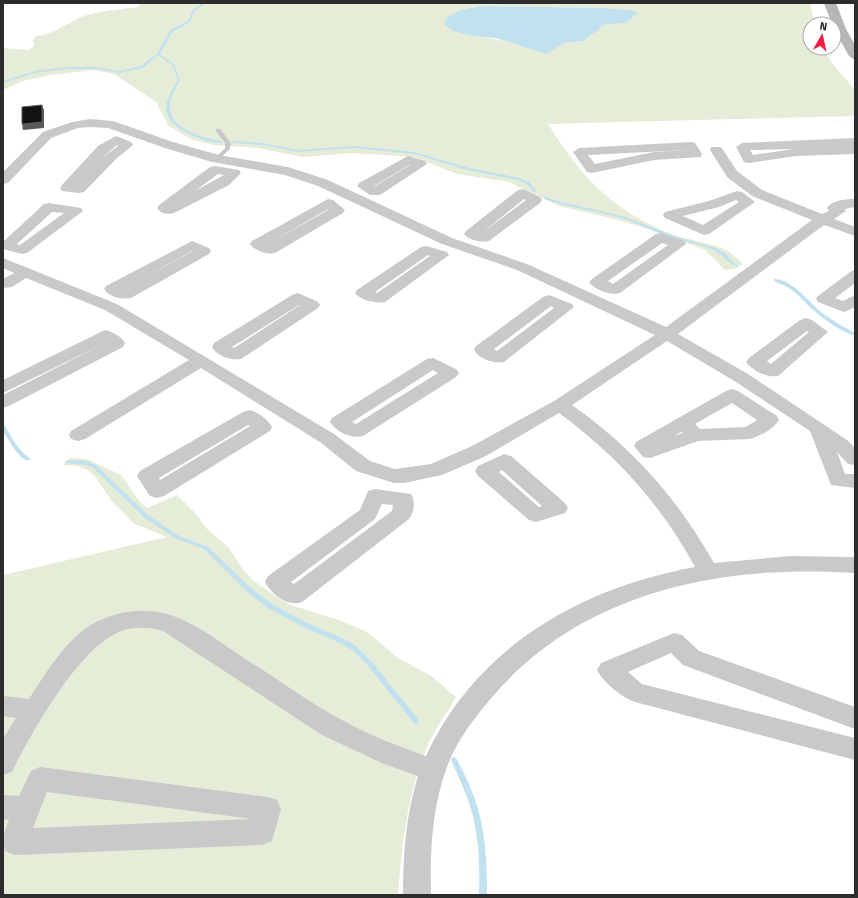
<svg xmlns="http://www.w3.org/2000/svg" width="858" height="898" viewBox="0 0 858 898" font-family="'Fira Sans',sans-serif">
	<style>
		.green { fill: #e5ecd8; fill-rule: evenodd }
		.water { fill: #c2e1ee }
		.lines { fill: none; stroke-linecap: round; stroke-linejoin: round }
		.stream { fill: #c2e1ee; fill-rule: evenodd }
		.lane { fill: #c9c9c9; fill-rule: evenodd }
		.street { fill: #c9c9c9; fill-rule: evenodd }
		.secondary { fill: #b6b6b6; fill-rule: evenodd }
		.shaded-wall { fill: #5a5a5a }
		.building { fill: #131313; stroke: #5a5a5a }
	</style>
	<rect width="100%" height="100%" fill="#fff"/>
	<path class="green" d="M140,3H810L815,24H810V48H823L832,63L855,90V116L548,124C581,177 613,211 671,234C688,240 707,242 724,249C731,252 737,259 743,264L735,269L725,270L705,250L651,230L618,220L559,206L509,182L457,174L414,157L353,153L302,157L258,148L213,145L190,139L168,125L156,102L114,74L93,70L50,75L23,81L3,90V48L29,50L34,46L33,40L35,36C53,35 66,24 81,17C97,11 122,9 139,7ZM500,6L603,8L632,10L638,13L626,23L602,25C598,33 589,34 584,41L564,43L542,53C534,48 524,47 515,44C495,38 474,36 453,31L456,13L472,7Z
		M70,458L87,459L121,475L140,502L147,508L177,495L194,512L208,530L229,548L243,570L254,581L277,597L291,605L339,620L367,632L398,658L430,675L456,697C447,713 435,728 428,745C407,793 402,844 398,895H3V575L167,537L133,523L111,500L95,476L88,470L78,466L63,465Z"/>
	<path class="water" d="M487,6L603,8L632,10L638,13L626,23L602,25C598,33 589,34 584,41L564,43L546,54L496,38L473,36L453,31L444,24C449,9 474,7 487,6Z"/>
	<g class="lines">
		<path class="stream" d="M202,3H205L195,11L190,22L172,32L160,54L174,64L180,80C176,88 169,99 170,109C171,130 205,138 222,141V143C205,143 168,130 166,109C166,99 173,88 178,80L172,65L158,55L143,68L119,73L97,69H65L35,73L3,83V81L35,71L65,67H97L119,71L141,66L157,54L170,30L188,21L193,10Z
			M233,141L263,143L298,150L354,146L415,152L469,168L520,178L529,182L537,191L534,192L527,184L518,180L467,170L415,154L354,148L298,152L263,145L234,143H233Z
			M544,197H546L557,201L623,216L674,236L716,248L726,254L732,261L739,266L737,267C727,263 723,254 713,250C700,244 685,242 672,238C654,232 638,223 621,218C595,210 569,208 544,199Z
			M774,279C792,279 808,301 821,312C832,320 843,327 855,333V336C840,331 825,320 813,310C806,304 800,296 793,291C787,286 780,284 774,281Z
			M3,425L5,426C10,434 14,443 21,450C24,454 27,456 31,459L30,460H26L22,458L15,450L3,431Z
			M68,460L85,461L96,465L149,516L179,536L208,547L251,588L272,604L305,622L344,639L356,646L372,662L418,719L419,721L418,723L416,724L414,723L368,666L352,650L340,643L301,626L268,608L247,592L204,549L175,538L145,518L92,467L85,465L66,463L65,462L66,461Z
			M454,757L456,758C465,775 473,791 478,809C486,837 487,866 487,895H479C480,866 479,837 471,809C466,792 458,776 451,760L452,758Z"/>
		<path class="lane" d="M216,129H220L231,143L230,149L217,161L214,159L225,148V143L215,130Z"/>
		<path class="street" d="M90,119L113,121L173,142L219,155L288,167L328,180L452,238L527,264L666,327L812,220L752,196L727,177L710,150L711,147H721L737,171L762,190L822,214L829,211L827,208C832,200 846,199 855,199V207L845,209L846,211L834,219L855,227V236L824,225L678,334L748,374L847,440L855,448V465L848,464L837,452L845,474H855V488L831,485L810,431L736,382L667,341L572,405C634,449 677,498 714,563L790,556L855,557V573C723,564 583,591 493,696C477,715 459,737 449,762C432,804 430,851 431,895H403C403,855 406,814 418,776L384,764L322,735L163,631C148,627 131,626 117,633C78,650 31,733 12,772L3,775V739L16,718L3,716V696L29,699C46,673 64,642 91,625C113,612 141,607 167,614C198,623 226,647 253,664C282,682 310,703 340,719C367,734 397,746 426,756C477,646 581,588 695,567C661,504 616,455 559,413L486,456L442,475L404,483H394L356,471L320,442L201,368L85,439L78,441L71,439L69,435L71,431L189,360L105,310L26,278L12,287L3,288V279L14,273L3,268V258L117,304L334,434L370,461L395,469L431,464L472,446L554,401L655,335L517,270L442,244L318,186L285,175L212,162L165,148L108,128L90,127L78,128L51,138L8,183L3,184V172L43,132L72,122Z
			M116,136L131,142L133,145L116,159L84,192L79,193L62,191L60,188L62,185L98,146ZM117,145L118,146L102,158Z
			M855,138V146L821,147L855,146V154L796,156L749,163L744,162L736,147L742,143ZM793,149L753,155L750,150Z
			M691,142L695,143L702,154L701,157L654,160L592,173L587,172L573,152L579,148ZM687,150L654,152L595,164L588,155Z
			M408,156L425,161L427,164L380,195H370L357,186L359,183ZM410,165L375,186H374L409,165Z
			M215,166L239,170L241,173L229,185L174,213C168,215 161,214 157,208L159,205L210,167ZM218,174L224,175L195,191Z
			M523,189L540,197L542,200L540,203L489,241C482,243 468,240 464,234L466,231L518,190ZM524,199L526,200L482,233Z
			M737,191L742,192L755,202L709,234L704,235L665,218L663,215L665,212L709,201ZM736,200L739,202L703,225L683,216L719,207Z
			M328,199L333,200L345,210L343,213L275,253C267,255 255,251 250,244L252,241ZM328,209V210L268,244Z
			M49,203L81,208L83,211L27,253L22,254L3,249V242L44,204ZM52,212L64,213L20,245L17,244Z
			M661,233L684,241L686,244L620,293C610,296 595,290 589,282L592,279L656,234ZM662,243L668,245L613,284L608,281Z
			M192,241L209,248L211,251L209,254L131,298C122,300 109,297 104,289L106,286ZM192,251H193L124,289Z
			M426,246L447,252L449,255L385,302C376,304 360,300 355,293L357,290L421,247ZM428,255L430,256L377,293L375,292Z
			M855,270V283L835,298L843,301L855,295V307L844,312L818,302L816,299L818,296L850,272Z
			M298,293L318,302L320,305L318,308L241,359C231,361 217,356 212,347L214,343L292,295ZM299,305H300L234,348L232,347Z
			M549,295L572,304L574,307L504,362C494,364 479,359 474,350L476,346L543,297ZM551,306L554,308L497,351L494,349Z
			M806,318L812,320L828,332L778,376C767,378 753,371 746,362L749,358L800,320ZM807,331L809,332L771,364L767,361Z
			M105,330C113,332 121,336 125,343L123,347L9,406L3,408V395L105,343L3,393V380Z
			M433,358L456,369L459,373L456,377L363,436C351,439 336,432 330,422L332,418L427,359ZM433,370L438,373L356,424L352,422Z
			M732,389L738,391L777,416L779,420C774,429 760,436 750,439L698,441L650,458L643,457L634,446L636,442L726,391ZM732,403L757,420L746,427L700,429L695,424ZM681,432L683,433L674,436Z
			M249,410C258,412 267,419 272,427L270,431L164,496L157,498L150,496L137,476L140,471L243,412ZM248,425L250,426L160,480L159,478Z
			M504,454L511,456L565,503L568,508L565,513L536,522L529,520L478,476L475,471L478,466ZM502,470L542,506L539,507L499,472Z
			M375,489L411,494C416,502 414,512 409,519L302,602C288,607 272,595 265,582L268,576L360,510L368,491ZM382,504L393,505L392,511L294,584L291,582L375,519Z
			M674,633L682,635L699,651L855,707V729L683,665L671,653L628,672L642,684L855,738V760L635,702C621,697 604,683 597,670L601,663Z
			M40,767L268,797L277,800L281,809L272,841L262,845L15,855L5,851C1,840 5,831 9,820L3,819V795L19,796L31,771ZM47,792L252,819L33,828Z"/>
		<path class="secondary" d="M824,3H836L846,29L855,45V60L849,56L834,29V24H832Z"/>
	</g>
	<path class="shaded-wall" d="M42,105L44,110V128L23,130L22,124Z"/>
	<path class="building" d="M42,105V122L22,124V107Z"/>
	<rect width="858" height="898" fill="none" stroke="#2c2c2c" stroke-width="8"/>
	<g transform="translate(822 36) rotate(9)"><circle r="19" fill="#ffffff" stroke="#ababab"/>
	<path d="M0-3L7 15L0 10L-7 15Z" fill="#f51d43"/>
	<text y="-6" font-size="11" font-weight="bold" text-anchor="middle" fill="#2c2c2c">N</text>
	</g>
</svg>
